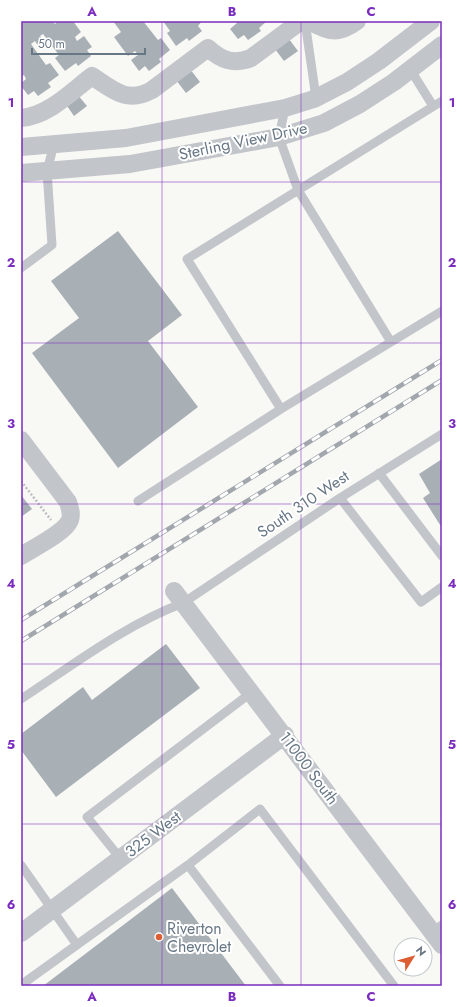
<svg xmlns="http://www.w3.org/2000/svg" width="463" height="1007" viewBox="0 0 463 1007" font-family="Jost,sans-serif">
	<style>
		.building { fill: #a8b0b6 }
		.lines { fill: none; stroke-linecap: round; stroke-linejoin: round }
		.path { stroke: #bcbec1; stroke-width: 2.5; stroke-dasharray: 2 2; stroke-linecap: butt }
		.lane { stroke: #c2c5c9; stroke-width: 9 }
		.street { stroke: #c2c5c9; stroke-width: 18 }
		.rail-casing { stroke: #a1a7ad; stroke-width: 4.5 }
		.rail { stroke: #fff; stroke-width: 3; stroke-dasharray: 9; stroke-linecap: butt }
		.grid { fill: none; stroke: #7b2cbf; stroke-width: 1; stroke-opacity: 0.55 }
		.poi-dot { fill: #dc5e32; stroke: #fff; stroke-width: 1.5 }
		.labels { text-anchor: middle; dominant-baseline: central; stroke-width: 4; stroke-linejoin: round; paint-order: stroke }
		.street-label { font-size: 16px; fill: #687785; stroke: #fff }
		.poi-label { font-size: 16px; fill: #687785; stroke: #fff; text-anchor: start }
		.neatline { fill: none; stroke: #7b2cbf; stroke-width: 1.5 }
		.grid-label { font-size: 13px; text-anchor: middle; font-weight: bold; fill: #7b2cbf }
	</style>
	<rect width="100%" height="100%" fill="#f8f8f5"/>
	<path class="building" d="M21,21H52L55,24L58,21H73L81,32L75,37L77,41L84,36L92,47L87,50L91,56L78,66L76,63L65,71L55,58L59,55L43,34L40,36L44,42L38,46L35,41L31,44L46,65L50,63L59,75L48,83L51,87L38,96L34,91L28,95L21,86V83L26,79L24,75L21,77Z
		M113,21H143L158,40L161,38L170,50L159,59L161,62L149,71L145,66L139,71L131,60L138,55L135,51L128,56L114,37L121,32Z
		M163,21H202L198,26L202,31L189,41L187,38L176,46L167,33L170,31Z
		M235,21H267L259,28L261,31L248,40L244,35L238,39L230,29L237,23Z
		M289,39L298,51L284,61L275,49Z
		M190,69L200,82L186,93L176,80Z
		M77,94L87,106L74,116L65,103Z
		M118,231L182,315L148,341L198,407L118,468L32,353L79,318L51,281Z
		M442,459V528L423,498L430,493L419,474Z
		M21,495L32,509L21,517Z
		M166,644L200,688L56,797L21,750V734L83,687L92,700Z
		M172,888L246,986H43Z"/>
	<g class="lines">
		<path class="path" d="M21,481L51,520"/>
		<path class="lane" d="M305,21L316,98
			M410,69L433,106
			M21,268L52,245L47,171L54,144
			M391,342L442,311
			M281,409L187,259L442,101
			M379,473L442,556
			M340,498L421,602L442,587
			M138,501L281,409L391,342L298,190L279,137L285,108
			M21,699C73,665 125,625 183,603L340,498L442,434
			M120,858L87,817L252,692
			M21,865L77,945
			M188,865L280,986
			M432,932L442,925
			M21,985L188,865L260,809L394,986"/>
		<path class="street" d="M309,21C329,32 338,35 357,21
			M21,118C48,116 71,92 92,76C113,90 127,104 152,90L208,48C221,60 233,65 251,58L301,21
			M21,147L126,138L285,108L314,99L347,82L379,61L431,21
			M21,173L130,164L279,137L324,123L360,104L394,82L442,45
			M21,440L68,502C70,508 72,514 70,520C65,533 33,548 21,556
			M174,591L442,945
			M21,933L285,735"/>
		<defs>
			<path id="rail" d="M21,620L442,360
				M21,641L442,380"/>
		</defs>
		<use href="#rail" class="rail-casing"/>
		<use href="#rail" class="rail"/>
	</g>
	<path class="grid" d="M162,21V986M301,21V986M21,182H442M21,343H442M21,504H442M21,664H442M21,824H442"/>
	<circle class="poi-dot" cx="159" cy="937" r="4"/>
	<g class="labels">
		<g class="street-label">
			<text transform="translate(243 141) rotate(-12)">Sterling View Drive</text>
			<text transform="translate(303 504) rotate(-34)">South 310 West</text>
			<text transform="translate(309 768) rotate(53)">11000 South</text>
			<text transform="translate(153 834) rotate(-37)">325 West</text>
		</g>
		<g class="poi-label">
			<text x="167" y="928">Riverton<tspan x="167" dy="18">Chevrolet</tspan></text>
		</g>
	</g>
	<rect width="463" height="1007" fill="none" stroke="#ffffff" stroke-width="44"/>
	<g transform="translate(413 957) rotate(53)"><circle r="19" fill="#ffffff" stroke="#c3c9ce"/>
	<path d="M0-3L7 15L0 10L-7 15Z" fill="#dc5e32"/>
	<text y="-6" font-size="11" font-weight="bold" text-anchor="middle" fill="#687785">N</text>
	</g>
	<path d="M32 48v6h113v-6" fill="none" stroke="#687785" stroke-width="2"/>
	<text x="38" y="48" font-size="12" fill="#687785" stroke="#ffffff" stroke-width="3" paint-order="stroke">50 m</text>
	<rect x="22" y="22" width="419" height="963" class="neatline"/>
	<g class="grid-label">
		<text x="92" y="16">A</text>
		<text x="232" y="16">B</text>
		<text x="371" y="16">C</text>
		<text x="11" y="107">1</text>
		<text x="452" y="107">1</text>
		<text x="11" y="267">2</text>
		<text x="452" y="267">2</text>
		<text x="11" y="428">3</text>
		<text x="452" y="428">3</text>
		<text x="11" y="588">4</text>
		<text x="452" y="588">4</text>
		<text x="11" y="749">5</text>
		<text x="452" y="749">5</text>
		<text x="11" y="909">6</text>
		<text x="452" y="909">6</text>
		<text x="92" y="1001">A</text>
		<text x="232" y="1001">B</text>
		<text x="371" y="1001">C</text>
	</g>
</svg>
